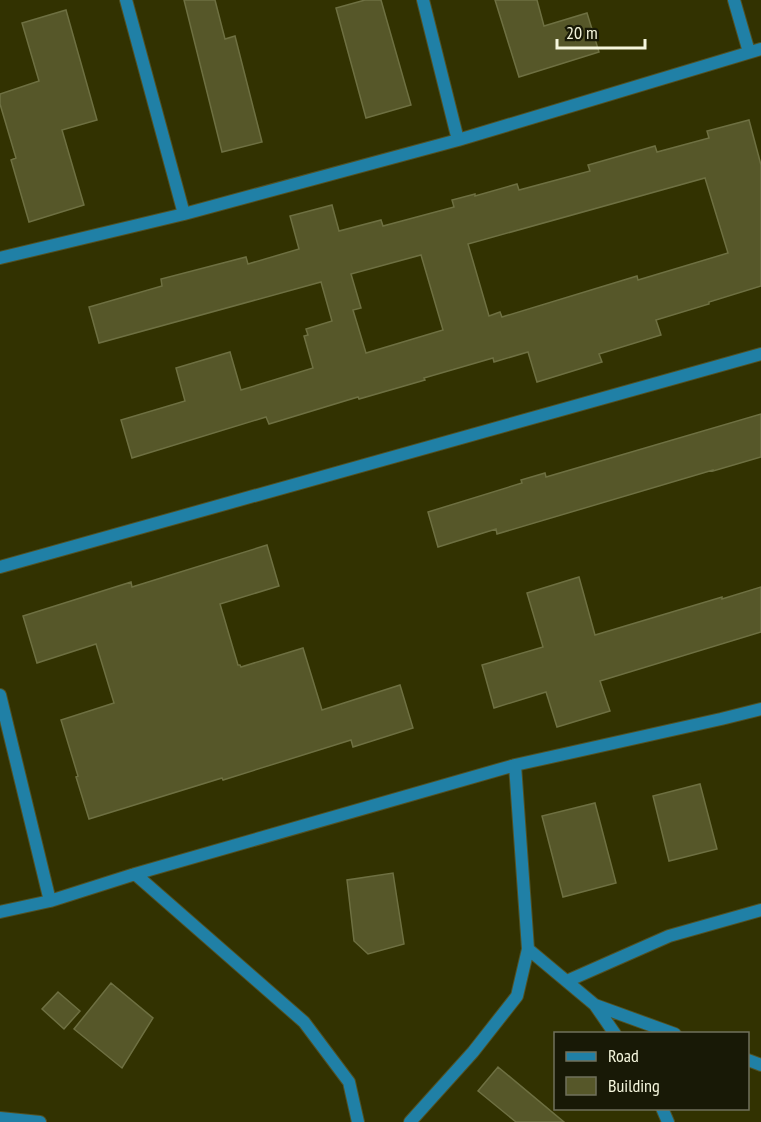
<svg xmlns="http://www.w3.org/2000/svg" width="761" height="1122" viewBox="0 0 761 1122" font-family="'PT Sans Narrow',sans-serif">
	<style>
		.building { fill: #565729; stroke: #6e7042; stroke-width: 1.5; fill-rule: evenodd }
		.lines { fill: none; stroke-linecap: round; stroke-linejoin: round }
		.street-casing { stroke: #515124; stroke-width: 14 }
		.street { stroke: #2080a6; stroke-width: 12 }
	</style>
	<rect width="100%" height="100%" fill="#323201"/>
	<path class="building" d="M184,0H215L225,39L235,36L262,142L222,152Z
		M365,0H381L411,105L366,118L336,8Z
		M495,0H537L544,26L587,13L599,52L519,77Z
		M66,10L97,120L62,130L84,205L29,222L11,160L16,158L0,104V94L39,81L22,23Z
		M749,120L761,165V286L709,302V304L656,320L661,335L599,354L602,362L537,382L528,352L494,362L493,358L424,378L425,380L359,399L358,397L269,424L266,417L132,458L121,420L185,401L176,368L230,352L241,390L313,368L304,336L308,335L306,329L332,321L321,282L99,343L89,307L162,286L161,279L246,257L248,264L299,249L290,216L332,205L339,231L381,220L383,226L454,207L452,200L475,194V196L517,184L519,190L590,171L588,165L655,146L657,152L709,138L707,131ZM705,178L728,253L638,280L637,276L502,317L500,312L489,316L468,244ZM421,255L443,330L366,353L353,310L361,308L351,274Z
		M761,414V457L713,471V470L497,534L496,529L438,547L428,512L522,483L521,480L545,473L546,477Z
		M267,545L279,586L220,604L238,665H240L241,667L303,648L322,710L400,685L413,728L353,747L351,740L223,780L222,778L89,819L76,777L78,776L61,720L114,703L96,644L37,663L23,616L131,582L132,587Z
		M579,577L595,635L722,597V599L761,587V632L600,681L610,711L557,727L546,692L494,708L482,665L543,647L527,593Z
		M700,784L717,849L669,861L653,796Z
		M595,803L616,883L563,897L542,816Z
		M393,873L404,944L368,954L354,941L347,880Z
		M111,983L153,1018L122,1068L74,1029Z
		M58,992L80,1011L64,1029L42,1009Z
		M498,1067L564,1122H516L478,1091Z"/>
	<g class="lines">
		<defs>
			<path id="street" d="M126,0L184,214
				M423,0L458,140
				M734,0L749,52
				M0,258L184,214L458,140L761,49
				M0,567L761,354
				M0,695L50,901
				M135,874L304,1022L349,1082L358,1122
				M0,912L50,901L135,874L515,765L721,719L761,709
				M528,949L595,1005L615,1034
				M567,981L669,936L761,910
				M595,1005L675,1034
				M748,1060L761,1065
				M662,1108L668,1122
				M0,1118L40,1122
				M410,1122L473,1052L517,996L528,949L515,765"/>
		</defs>
		<use href="#street" class="street-casing"/>
		<use href="#street" class="street"/>
	</g>
	<rect x="554" y="1032" width="195" height="78" fill="#181906" stroke="#70715c" stroke-width="1.5"/>
	<rect x="566" y="1052" width="30" height="9" fill="#2080a6" stroke="#70715c" stroke-width="1.5"/>
	<text x="608" y="1062" font-size="18" fill="#f5f6dd">Road</text>
	<rect x="566" y="1077" width="30" height="18" fill="#565729" stroke="#70715c" stroke-width="1.5"/>
	<text x="608" y="1092" font-size="18" fill="#f5f6dd">Building</text>
	<path d="M557 39v9h88v-9" fill="none" stroke="#f5f6dd" stroke-width="3"/>
	<text x="566" y="39" font-size="18" fill="#f5f6dd" stroke="#181906" stroke-width="4.5" paint-order="stroke">20 m</text>
</svg>
